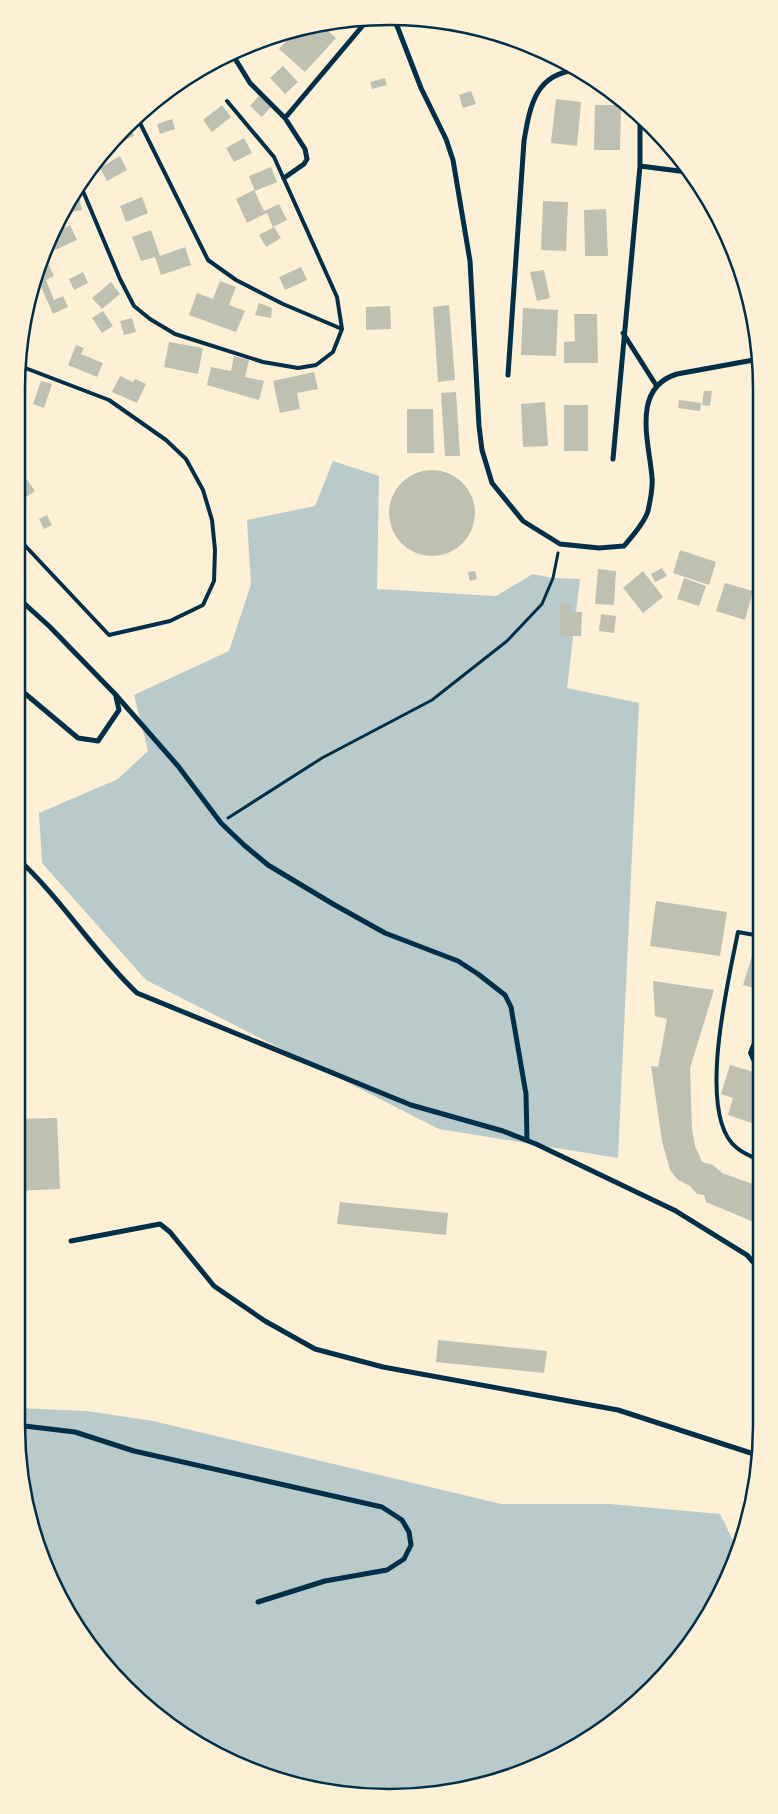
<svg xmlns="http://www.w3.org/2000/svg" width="778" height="1814" viewBox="0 0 778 1814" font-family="Cabin,sans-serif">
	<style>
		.green { fill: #b9caca }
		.building { fill: #bec0b2 }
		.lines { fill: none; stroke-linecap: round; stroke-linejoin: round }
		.path { stroke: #003049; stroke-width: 3 }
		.service { stroke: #003049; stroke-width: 4 }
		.minor { stroke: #003049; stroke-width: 5 }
		.rim { fill: none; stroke: #003049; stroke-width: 2.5 }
	</style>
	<rect width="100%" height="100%" fill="#fdf0d5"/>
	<path class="green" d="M333,461L379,476L377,589L496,596L533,574L553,578L580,579L567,688L639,703L618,1158L439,1129L146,980L42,863L39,813L118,779L148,751L134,695L229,651L251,584L247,520L315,506Z
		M16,1408L87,1411L153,1421L501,1504H610L720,1514L739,1552L712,1611L669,1671L575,1748L461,1791L389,1798L317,1791L203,1748L109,1671L66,1611L36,1545L16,1425Z"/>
	<path class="building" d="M320,24L336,38L305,72L279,49L298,28Z
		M283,66L298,82L285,94L270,78Z
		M385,78L387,85L372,89L370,82Z
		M471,91L476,104L463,108L459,95Z
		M259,96L271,107L262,117L250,106Z
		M556,99L581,102L577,146L551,143Z
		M222,105L231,117L212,132L203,120Z
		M595,105H621L620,150H594Z
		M172,119L175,129L160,134L157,124Z
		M130,126L134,136L115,144L113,139Z
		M244,138L252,153L234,162L226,148Z
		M112,140L116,149L105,154L104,150Z
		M120,156L127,170L107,181L100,168Z
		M271,167L277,182L255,191L249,176Z
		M254,190L264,211L279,204L287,220L273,227L267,213L247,223L236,199Z
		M79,197L82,210L61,214L69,199Z
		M142,197L148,213L126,222L120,206Z
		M543,201L568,202L566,251L541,250Z
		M606,209L608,256H585L584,210Z
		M70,225L77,240L55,250L50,239L52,234Z
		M274,227L281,238L266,247L259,235Z
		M151,230L160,256L185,247L191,265L161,275L155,257L141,261L132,237Z
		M43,253L54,276L46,280L54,300L63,296L68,307L53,314L38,280L45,277L44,275L34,280Z
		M301,267L307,280L285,290L279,277Z
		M544,270L550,298L537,301L530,272Z
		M83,272L88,283L74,290L69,279Z
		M220,281L236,287L229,305L245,311L236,332L189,315L197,293L213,299Z
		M111,282L120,294L102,309L92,298Z
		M259,303L272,308L271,318L255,315Z
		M449,305L455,380L438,382L433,307Z
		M390,306L391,329L366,330V307Z
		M523,308L558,310L556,356L521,355Z
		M103,311L113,326L102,333L92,318Z
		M574,314H597L598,363H564V342L575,341Z
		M132,318L136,332L124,335L120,321Z
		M169,342L203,348L198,374L164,367Z
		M76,345L84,348L81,354L103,363L97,377L68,365Z
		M234,356L249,360L245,377L264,381L259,400L207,385L211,367L231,371Z
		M314,372L318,389L297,393L300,409L280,413L273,381Z
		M120,376L133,382L135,379L146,384L137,403L112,392Z
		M41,381L52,384L44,408L33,404Z
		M704,391H712L710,406L702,405Z
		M456,392L460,456H445L441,393Z
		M679,400L701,403L700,411L678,408Z
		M545,402L548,446L523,447L521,404Z
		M564,405H588V451H564Z
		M407,409H433L434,453H407Z
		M389 513a43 43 0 1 1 86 0a43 43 0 1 1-86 0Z
		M25,477L35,491L16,504V483Z
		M47,515L52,525L44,529L39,519Z
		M680,550L716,562L709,585L673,573Z
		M662,568L667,576L655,582L651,574Z
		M598,569L616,571L614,605L595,604Z
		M475,571L477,579L470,581L468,572Z
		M643,571L663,597L643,613L623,588Z
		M684,578L706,586L699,606L677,599Z
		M725,583L753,591L745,620L716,611Z
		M560,604H571L570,612H582L581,636H560Z
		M601,614L616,616L614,633L599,631Z
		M656,901L727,912L720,956L650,946Z
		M755,946L760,947V990L743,985Z
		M653,981L714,990L690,1068L692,1130L695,1146L702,1162L713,1165L722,1173L761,1187V1225L706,1202L704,1195L697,1194L690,1186L678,1180L670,1170L662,1141L651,1066L658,1067L667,1019L655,1016Z
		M730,1065L761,1074V1094L752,1123L728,1115L733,1098L721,1094Z
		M57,1118L60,1189L16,1191V1119Z
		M340,1202L448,1213L446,1235L337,1224Z
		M438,1340L547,1351L544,1373L436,1362Z"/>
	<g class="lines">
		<path class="path" d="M228,818L322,758L432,700L507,641L542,604L553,578L558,553"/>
		<path class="service" d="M137,117L208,260L236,280L283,304L342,329
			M80,184L120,279L134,306L150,319L175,334L263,362L298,368L316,365L333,352L342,329L337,297L274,157L227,101
			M16,536L109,635L170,621L203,605L214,581L215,550L212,520L203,490L186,459L166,440L109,400L20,366
			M760,936L738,932C729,978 695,1116 737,1148C744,1154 753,1157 761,1161
			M761,1025L750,1053L755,1064L761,1067"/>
		<path class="minor" d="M394,18L421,88L446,139L453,160L470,261L479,426L482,450L492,483L523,521L560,544L599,548L624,546C632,536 644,524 648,511C650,502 653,486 652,477C649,442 631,388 677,374L759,359
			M231,52L250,83L285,118L305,149L307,159L304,164L284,178
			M285,118L370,17
			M640,166L687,172
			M623,333L656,385
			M508,375L524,141C530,106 535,73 578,70
			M613,459L640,166V118
			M16,596L49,626L115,694L178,766L221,823L244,845L268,865L333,904L385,933L458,961L478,974L505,995L511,1007L526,1094L527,1140
			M16,686L78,738L98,741L119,710L116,697
			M16,857C61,898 93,951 137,993L411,1105L503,1131L536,1144L676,1211L747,1255L761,1271
			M71,1241L160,1224L170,1232L214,1286L265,1321L315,1349L383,1367L618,1410L757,1455
			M16,1425L75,1432L134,1451L382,1507L402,1520L409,1532L411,1545L404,1559L387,1570L325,1581L258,1602"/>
	</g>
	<path d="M0 0H778V1814H0ZM389 25H389A364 364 0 0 1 753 389V1425A364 364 0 0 1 389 1789H389A364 364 0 0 1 25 1425V389A364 364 0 0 1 389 25Z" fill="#fdf0d5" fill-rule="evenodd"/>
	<path class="rim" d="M389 25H389A364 364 0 0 1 753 389V1425A364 364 0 0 1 389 1789H389A364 364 0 0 1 25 1425V389A364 364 0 0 1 389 25Z"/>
</svg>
